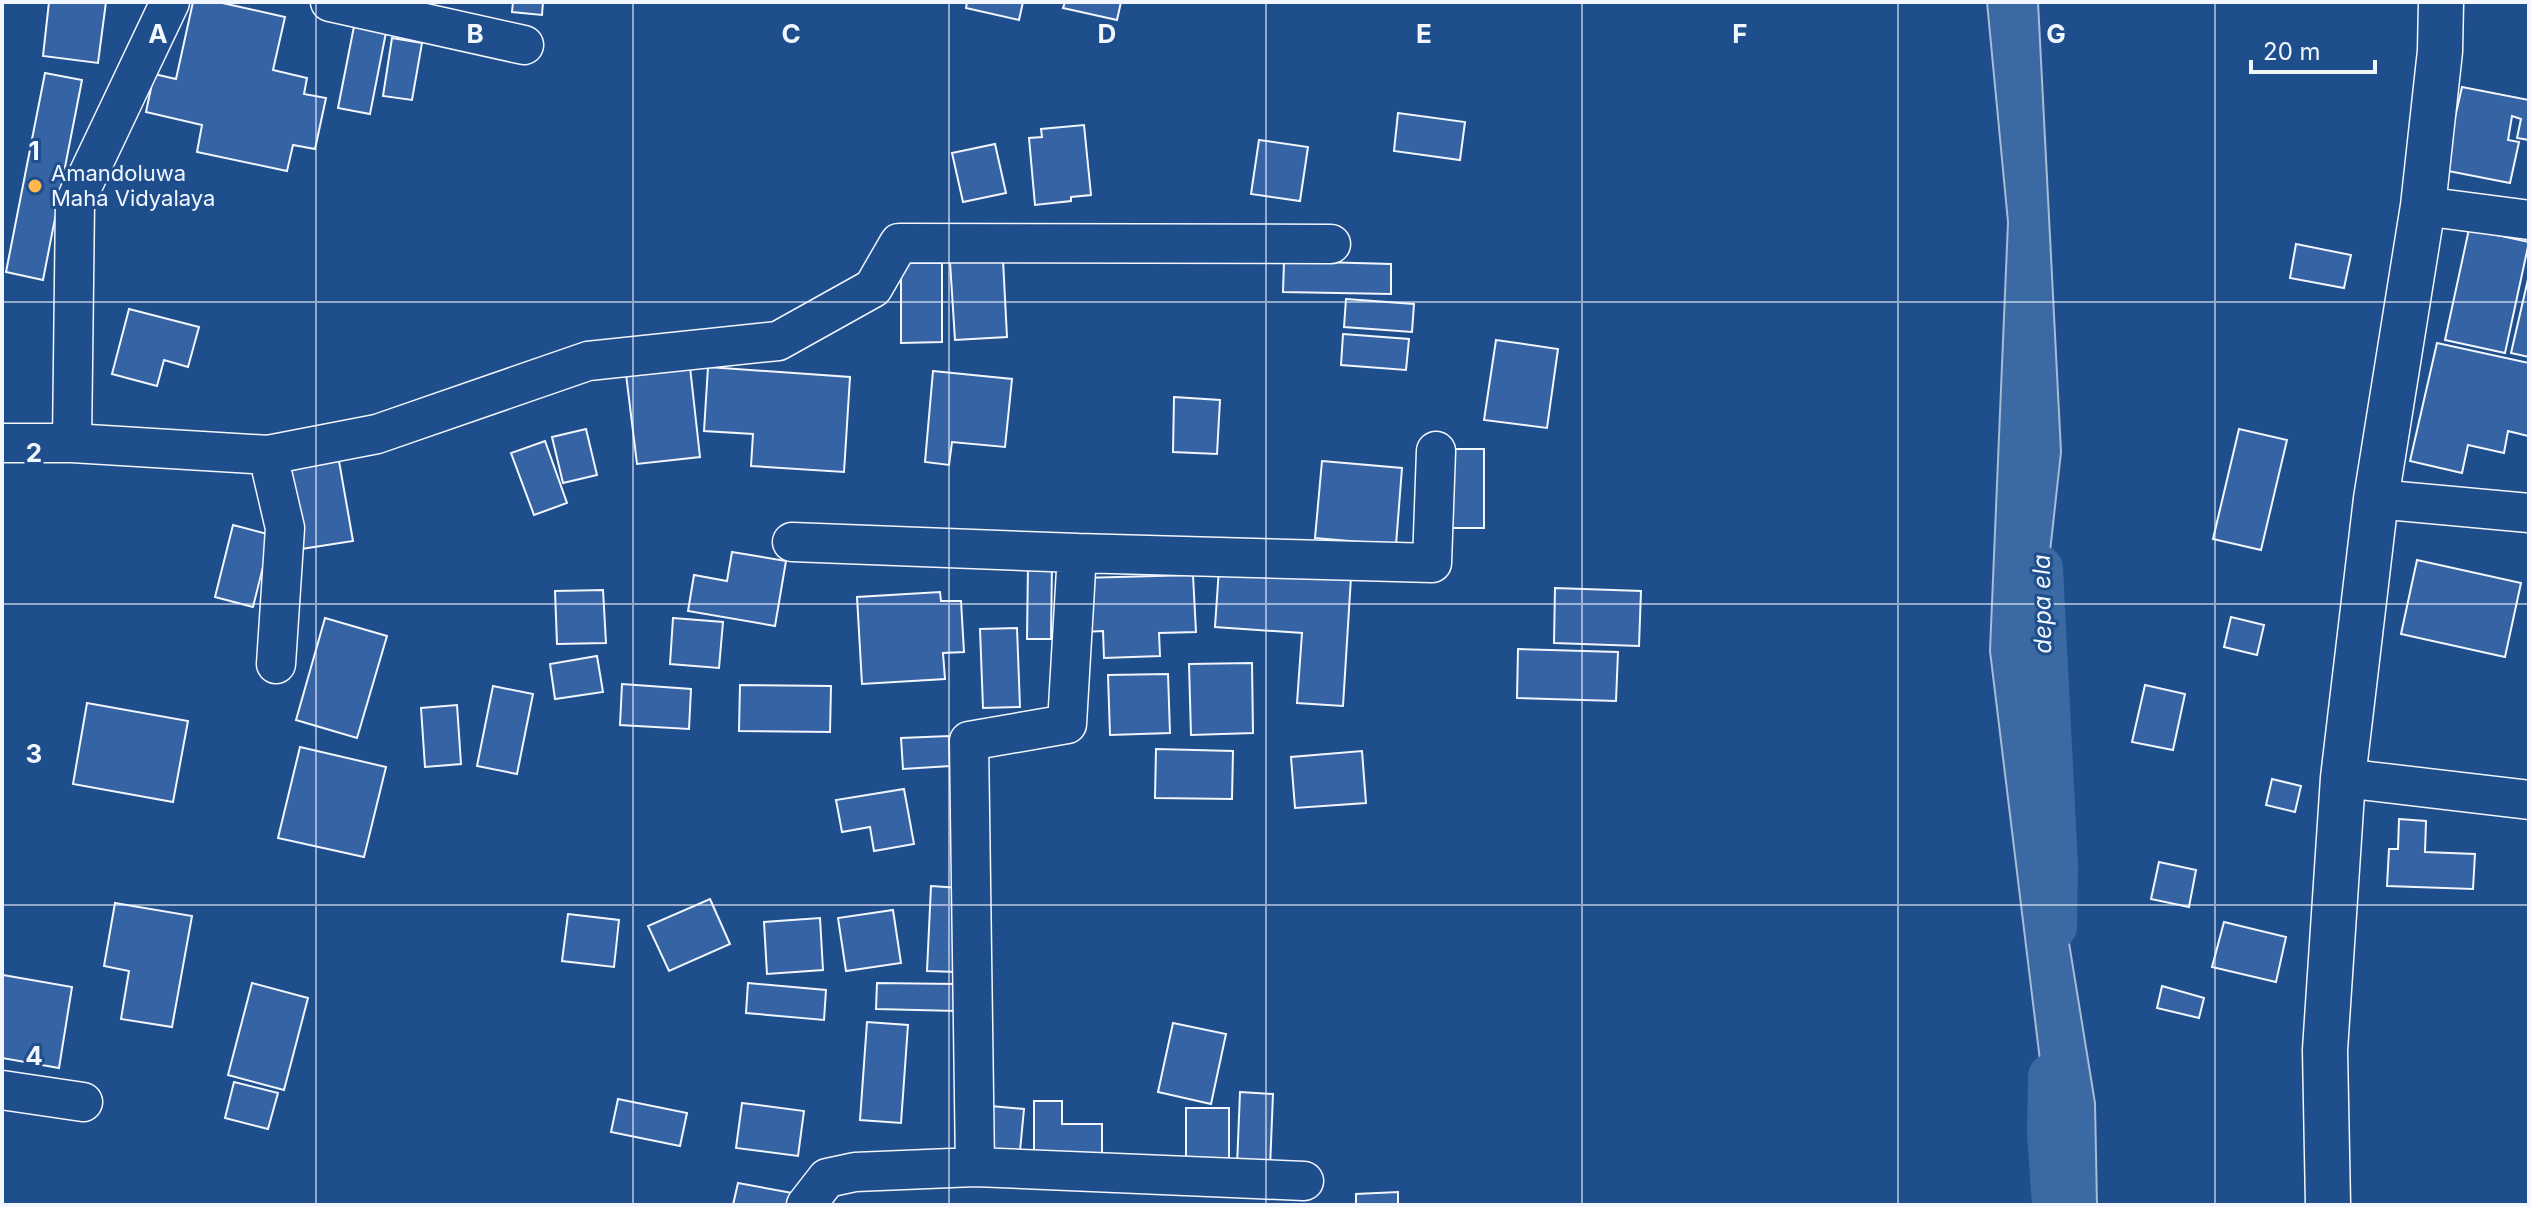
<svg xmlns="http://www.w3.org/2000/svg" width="2531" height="1207" viewBox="0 0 2531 1207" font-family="Inter,sans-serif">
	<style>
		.water { fill: #3b69a3; stroke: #a8bbd7; stroke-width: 2 }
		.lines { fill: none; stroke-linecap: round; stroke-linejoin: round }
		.canal { stroke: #3b69a3; stroke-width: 44 }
		.building { fill: #3563a3; stroke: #f2f6ff; stroke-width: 2 }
		.street-casing { stroke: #f2f6ff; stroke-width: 41 }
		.secondary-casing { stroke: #f2f6ff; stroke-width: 47 }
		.street { stroke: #1f4e8c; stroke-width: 38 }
		.secondary { stroke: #1f4e8c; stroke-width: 44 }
		.grid { fill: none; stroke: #f2f6ff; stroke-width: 2; stroke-opacity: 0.55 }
		.poi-dot { fill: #ffb74d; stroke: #1f4e8c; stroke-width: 3 }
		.labels { text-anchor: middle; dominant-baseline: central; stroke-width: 6; stroke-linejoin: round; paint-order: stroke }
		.poi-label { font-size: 22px; fill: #f2f6ff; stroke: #1f4e8c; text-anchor: start }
		.water-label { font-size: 24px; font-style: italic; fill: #f2f6ff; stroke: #1f4e8c }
		.grid-label { font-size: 26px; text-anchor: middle; font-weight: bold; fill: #f2f6ff; stroke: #1f4e8c; stroke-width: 6; stroke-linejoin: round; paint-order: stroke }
	</style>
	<rect width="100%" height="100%" fill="#1f4e8c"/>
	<path class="water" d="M1987,2H2038L2061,452L2032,715L2095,1103L2097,1205H2054L2049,1134L1990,651L2008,222Z"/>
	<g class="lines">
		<path class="canal" d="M2041,568L2056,866L2055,927
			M2050,1076L2049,1134L2054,1205"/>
	</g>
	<path class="building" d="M49,2H106L98,63L43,56Z
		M193,2H218L285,17L273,70L307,78L304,94L326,98L315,149L293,145L287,171L197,152L202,125L146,112L154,74L176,79Z
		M513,2H543L542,15L512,12Z
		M967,2H1023L1019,20L966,8Z
		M1065,2H1121L1117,20L1063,8Z
		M357,11L389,17L370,114L338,108Z
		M392,38L422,43L412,100L383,96Z
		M45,73L82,80L43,280L6,272Z
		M2462,87L2529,100V140L2517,138L2521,119L2512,116L2508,140L2519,142L2510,183L2443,170Z
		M1398,113L1465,122L1460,160L1394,151Z
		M1084,125L1091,195L1071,197V201L1035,205L1029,138L1042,137L1041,129Z
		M1259,140L1308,147L1300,201L1251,194Z
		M995,144L1006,193L963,202L952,153Z
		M2469,229L2529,242L2505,353L2445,340Z
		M2296,244L2351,255L2344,288L2290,278Z
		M1003,260L1007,337L955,340L950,262Z
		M1284,261L1391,264V294L1283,292Z
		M901,263H942V342L901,343Z
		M2529,275V357L2511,353Z
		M1346,299L1414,304L1412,332L1344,327Z
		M129,309L199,327L188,367L164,360L157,386L112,374Z
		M1343,334L1409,339L1406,370L1341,365Z
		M1496,340L1558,349L1547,428L1484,420Z
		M2437,343L2529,363L2528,436L2508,431L2504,453L2468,445L2462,473L2410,461Z
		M690,367L700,457L637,464L626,374Z
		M708,367L850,377L844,472L751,466L753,434L704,431Z
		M933,371L1012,379L1005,447L952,442L949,465L925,462Z
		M1174,397L1220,400L1217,454L1173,452Z
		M586,429L597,475L563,483L552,437Z
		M2239,429L2287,440L2261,550L2213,539Z
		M545,441L567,503L534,515L511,453Z
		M1453,449H1484V528H1452Z
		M339,461L353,541L301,549L287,470Z
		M1322,461L1402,468L1396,545L1315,538Z
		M233,525L271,535L253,607L215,597Z
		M732,552L786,561L775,626L688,611L694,575L727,581Z
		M2417,560L2521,583L2505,657L2401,634Z
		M1052,563L1051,639H1027L1028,564Z
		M1219,568L1351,577L1343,706L1297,703L1302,633L1215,627Z
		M1193,575L1196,632L1159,633L1160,656L1104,658L1103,631L1083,632L1081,578Z
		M1555,588L1641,591L1639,646L1554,643Z
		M603,590L606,643L557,644L555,591Z
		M940,592L941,601H961L964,652L943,653L945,679L862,684L857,597Z
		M2231,617L2264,625L2257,655L2224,647Z
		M325,618L387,636L357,738L296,720Z
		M673,618L723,622L719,668L670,664Z
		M1017,628L1020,707L983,708L980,629Z
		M1518,649L1618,652L1616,701L1517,698Z
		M597,656L603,692L555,699L550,664Z
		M1252,663L1253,733L1191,735L1189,664Z
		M1168,674L1170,733L1110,735L1108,675Z
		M622,684L691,689L689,729L620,725Z
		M740,685L831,686L830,732L739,731Z
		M2145,685L2185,694L2173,750L2132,742Z
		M493,686L533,694L517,774L477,766Z
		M87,703L188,721L173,802L73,784Z
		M457,705L461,764L425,767L421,708Z
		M949,736L950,766L903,769L901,738Z
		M300,747L386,767L364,857L278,838Z
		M1156,749L1233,751L1232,799L1155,798Z
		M1362,751L1366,803L1295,808L1291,757Z
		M2272,779L2301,786L2295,812L2266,805Z
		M904,789L914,844L874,851L870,827L842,832L836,800Z
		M2399,819L2426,821L2425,852L2475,854L2473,889L2387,886L2389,849H2398Z
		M2159,862L2196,870L2189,907L2151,899Z
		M931,886L960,888L957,972L927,971Z
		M710,899L730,944L669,971L648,926Z
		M115,903L192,916L172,1027L121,1019L129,971L104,966Z
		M893,910L901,963L846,971L838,918Z
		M568,914L619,920L614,967L562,961Z
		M820,918L823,970L767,974L764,922Z
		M2224,922L2286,937L2276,982L2212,967Z
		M3,975L72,987L59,1068L2,1058Z
		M252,983L308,998L284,1090L228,1075Z
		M748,983L826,990L824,1020L746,1013Z
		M877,983L957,984V1011L876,1009Z
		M2162,986L2204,998L2199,1018L2157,1008Z
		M867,1022L908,1025L901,1123L860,1120Z
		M1173,1023L1226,1034L1211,1104L1158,1092Z
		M234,1082L278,1093L268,1129L225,1118Z
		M1240,1092L1273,1094L1270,1168L1237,1166Z
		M618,1099L687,1113L680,1146L611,1132Z
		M1034,1101H1062V1124H1102V1155L1034,1156Z
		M742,1103L804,1111L798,1156L736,1148Z
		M991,1106L1024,1109L1020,1151L987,1148Z
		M1186,1108H1229V1162H1186Z
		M738,1183L798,1194L796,1205H733Z
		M1398,1192V1205H1356V1194Z"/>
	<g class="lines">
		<defs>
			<path id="street" d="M330,2L524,45
				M2423,206L2529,220
				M2,443H72L268,455L377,434L588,361L778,341L873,288L899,243L1331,244
				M72,443L75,202L170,2
				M268,455L285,528L276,664
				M2376,499L2529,513
				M792,542L1077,553
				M2343,778L2529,800
				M2,1090L83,1102
				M975,1167L969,741L1067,724L1077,553L1432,563L1436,451
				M806,1205L827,1178L855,1172L975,1167L1304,1181"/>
			<path id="secondary" d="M2328,1205L2325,1050L2343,778L2376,499L2423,206L2440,51L2441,2"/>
		</defs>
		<use href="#street" class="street-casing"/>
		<use href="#secondary" class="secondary-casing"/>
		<use href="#street" class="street"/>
		<use href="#secondary" class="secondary"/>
	</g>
	<path class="grid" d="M316,2V1205M633,2V1205M949,2V1205M1266,2V1205M1582,2V1205M1898,2V1205M2215,2V1205M2,302H2529M2,604H2529M2,905H2529"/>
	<circle class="poi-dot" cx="35" cy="186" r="8"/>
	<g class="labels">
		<g class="poi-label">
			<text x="51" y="173">Amandoluwa<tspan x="51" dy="25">Maha Vidyalaya</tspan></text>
		</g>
		<g class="water-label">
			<text transform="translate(2042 604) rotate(-91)">depa ela</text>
		</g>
	</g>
	<g class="grid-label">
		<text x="158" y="43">A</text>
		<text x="475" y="43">B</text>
		<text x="791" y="43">C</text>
		<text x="1107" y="43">D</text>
		<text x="1424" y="43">E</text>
		<text x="1740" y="43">F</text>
		<text x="2056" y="43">G</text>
		<text x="34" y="160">1</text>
		<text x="34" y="462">2</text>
		<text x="34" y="763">3</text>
		<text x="34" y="1065">4</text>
	</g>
	<rect width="2531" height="1207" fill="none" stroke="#f2f6ff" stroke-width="8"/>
	<path d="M2251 60v12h124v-12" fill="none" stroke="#f2f6ff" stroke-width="4"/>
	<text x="2263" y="60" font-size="24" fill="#f2f6ff" stroke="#1f4e8c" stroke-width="6" paint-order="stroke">20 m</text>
</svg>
